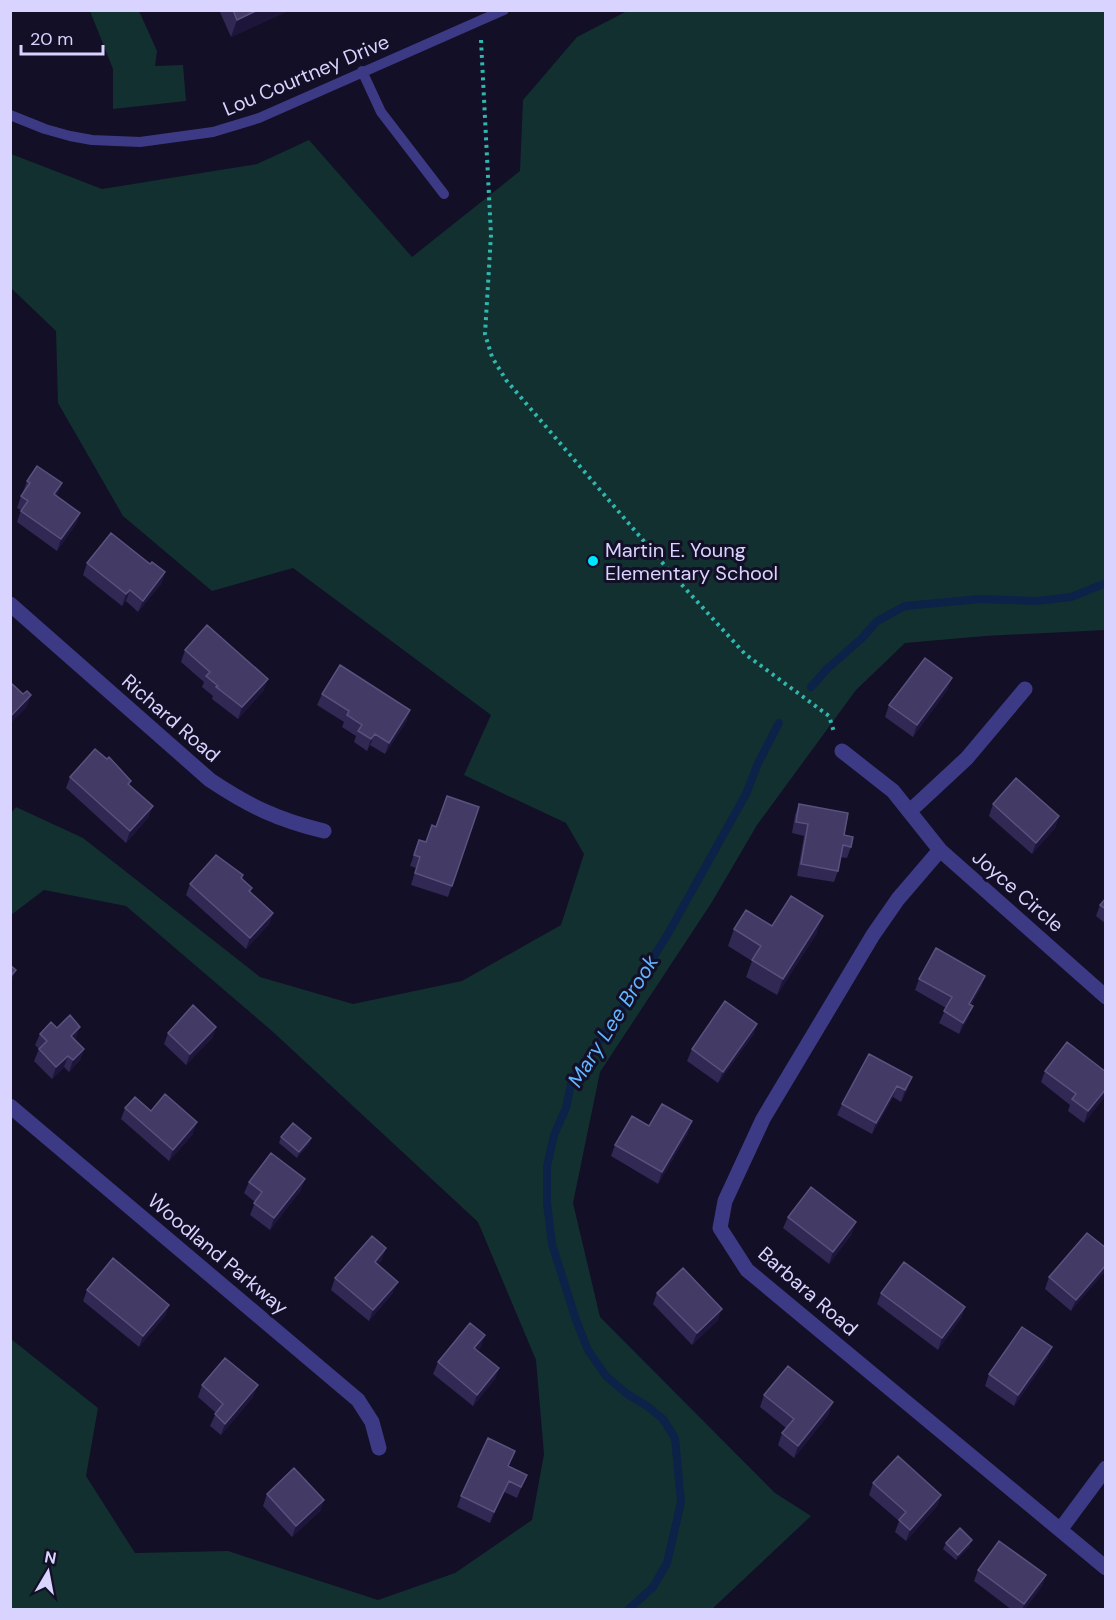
<svg xmlns="http://www.w3.org/2000/svg" width="1116" height="1620" viewBox="0 0 1116 1620" font-family="'DM Sans',sans-serif">
	<style>
		.green { fill: #12302f }
		.lines { fill: none; stroke-linecap: round; stroke-linejoin: round }
		.stream { stroke: #0c2248; stroke-width: 8 }
		.path { stroke: #2fb8b0; stroke-width: 4; stroke-dasharray: 3 4.5; stroke-linecap: butt }
		.lane { stroke: #3d3a85; stroke-width: 10 }
		.street { stroke: #3d3a85; stroke-width: 15 }
		.wall { fill: #312854 }
		.shaded-wall { fill: #1d163a }
		.building { fill: #433a66; stroke: #5a527e; stroke-width: 1.5 }
		.poi-dot { fill: #00e5ff; stroke: #130f26; stroke-width: 2 }
		.labels { text-anchor: middle; dominant-baseline: central; stroke-width: 6; stroke-linejoin: round; paint-order: stroke }
		.street-label { font-size: 20px; fill: #d9d4ff; stroke: #130f26 }
		.poi-label { font-size: 20px; fill: #d9d4ff; stroke: #130f26; text-anchor: start }
		.water-label { font-size: 21px; font-style: italic; fill: #62b6ff; stroke: #130f26 }
	</style>
	<rect width="100%" height="100%" fill="#130f26"/>
	<path class="green" d="M629,10L1105,11V630L985,636L905,643L856,690L757,825L712,902L600,1072L573,1203L600,1317L775,1493L811,1516L712,1609H11V1339L98,1408L86,1476L135,1553L228,1551L378,1600L455,1573L532,1520L544,1454L536,1360L478,1222L272,1031L126,906L44,890L11,915V813L16,807L83,838L260,977L353,1004L462,981L561,925L584,854L566,823L464,775L491,715L293,568L212,591L123,516L58,403L56,331L11,288V154L102,189L257,164L309,140L412,257L520,171L523,100L577,37Z
		M90,11H139L157,51L155,66L183,65L186,101L113,109V69Z"/>
	<g class="lines">
		<path class="stream" d="M811,687L827,669L862,638L877,621L905,606L980,599L1036,601L1071,597L1106,583
			M628,1610L653,1587L667,1563L681,1502L675,1438L663,1419L647,1406L627,1394L606,1376L588,1350L576,1320L552,1244L547,1203V1166L554,1135L566,1108L572,1079L619,1013L669,932L746,794L758,763L779,723"/>
		<path class="path" d="M481,40L491,235L485,334L492,357L506,380L672,574L745,654L829,716L834,732"/>
		<path class="lane" d="M362,71L381,112L444,194
			M10,115L45,129L70,136L92,140L140,142L213,132L259,118L504,10"/>
		<path class="street" d="M10,604L210,780C249,806 278,820 324,831
			M842,751L893,791L940,850L1106,997
			M910,811L967,758L1025,689
			M940,850L898,899L873,935L763,1119L725,1201L720,1228L747,1270L1106,1568
			M10,1106L358,1400L372,1422L379,1448
			M1060,1530L1106,1468"/>
	</g>
	<path class="wall" d="M219,10H290L231,37Z
		M27,481L62,483L57,496L80,513L76,524L57,551L17,522L21,510L17,508L21,496L24,493L23,492Z
		M87,563L150,564L165,572L161,584L138,612L126,601L122,606L83,575Z
		M185,650L264,690L238,719L212,699L213,696L202,687L204,682L181,662Z
		M948,689L913,737L885,717L889,705Z
		M322,694L410,710L406,722L385,754L370,745L367,751L354,742L356,736L342,727L344,722L317,705Z
		M70,777L131,781L129,785L153,806L148,818L126,843L66,788Z
		M799,804L844,835L851,847L847,858L840,857L838,871L834,882L797,876L804,836L792,833L795,815Z
		M993,804L1059,816L1055,828L1032,854L989,816Z
		M479,807L448,897L411,885L416,868L410,866L419,840L426,842L436,827Z
		M243,875L242,878L252,888L250,893L273,913L269,924L246,949L186,895L190,884Z
		M1106,898V924L1096,916L1100,905Z
		M772,926L817,933L777,995L746,977L752,961L728,946L734,929Z
		M985,976L981,987L971,1005L968,1018L959,1034L939,1023L946,1008L915,990L919,979Z
		M757,1024L753,1035L718,1083L687,1061L692,1049Z
		M216,1027L212,1038L186,1065L164,1044L168,1033Z
		M57,1028L76,1038L74,1040L84,1049L80,1060L69,1072L64,1067L52,1079L34,1061L39,1049L35,1045L40,1034Z
		M869,1054L908,1088L901,1102L893,1097L872,1134L837,1115L842,1104Z
		M1045,1071L1106,1072V1095L1084,1123L1068,1111L1070,1105L1041,1082Z
		M125,1108L151,1111L193,1134L169,1161L121,1119Z
		M649,1126L688,1133L658,1184L611,1156L615,1145Z
		M281,1137L311,1138L309,1144L297,1158L279,1143Z
		M249,1182L301,1190L270,1230L250,1215L255,1202L244,1193Z
		M788,1217L852,1234L829,1264L783,1228Z
		M1106,1248L1071,1311L1045,1289L1049,1277Z
		M382,1260L378,1264L393,1293L369,1321L331,1290L335,1278Z
		M87,1290L169,1305L165,1316L139,1347L83,1301Z
		M657,1293L718,1320L692,1345L653,1304Z
		M881,1293L965,1307L961,1318L938,1350L877,1304Z
		M481,1347L477,1351L499,1368L495,1379L473,1406L433,1374L438,1362Z
		M1052,1347L1047,1359L1014,1406L985,1386L989,1374Z
		M202,1385L253,1397L221,1435L210,1426L216,1413L198,1397Z
		M764,1395L829,1414L794,1458L778,1445L782,1433L786,1428L760,1407Z
		M509,1467L522,1486L517,1498L504,1492L490,1523L457,1507L461,1496Z
		M873,1483L941,1495L937,1506L906,1541L895,1532L899,1521L869,1495Z
		M267,1494L324,1500L320,1511L292,1537L263,1506Z
		M946,1543L970,1546L956,1560L943,1549Z
		M978,1570L1046,1575L1042,1586L1024,1610H1012L974,1581Z"/>
	<path class="shaded-wall" d="M258,10H290L231,37L237,20Z
		M62,483L58,495L50,505L54,494Z
		M80,513L76,524L57,551L61,539Z
		M165,572L161,584L138,612L143,601Z
		M130,590L126,601L122,606L126,594Z
		M952,678L948,689L913,737L917,725Z
		M268,679L264,690L238,719L242,707Z
		M31,695L27,707L10,724V717Z
		M410,710L406,722L385,754L389,743Z
		M375,734L370,745L367,751L371,739Z
		M153,806L148,818L126,843L130,831Z
		M1059,816L1055,828L1032,854L1036,843Z
		M273,913L269,924L246,949L250,938Z
		M823,916L817,933L777,995L783,979Z
		M16,970L12,981L10,983V977Z
		M985,976L981,987L965,1016L969,1004Z
		M973,1006L968,1018L959,1034L963,1023Z
		M757,1024L753,1035L718,1083L723,1072Z
		M80,1027L76,1038L67,1047L71,1036Z
		M216,1027L212,1038L186,1065L190,1054Z
		M84,1049L80,1060L69,1072L73,1060Z
		M68,1056L64,1067L52,1079L56,1067Z
		M912,1077L908,1088L901,1102L905,1090Z
		M897,1086L893,1097L872,1134L876,1123Z
		M1106,1089V1095L1084,1123L1088,1111Z
		M692,1121L688,1133L658,1184L662,1172Z
		M197,1122L193,1134L169,1161L173,1150Z
		M311,1138L309,1144L297,1158L299,1152Z
		M305,1179L301,1190L270,1230L274,1218Z
		M856,1222L852,1234L829,1264L833,1252Z
		M386,1248L382,1260L371,1273L375,1262Z
		M1106,1265V1271L1071,1311L1076,1300Z
		M398,1282L393,1293L369,1321L373,1310Z
		M169,1305L165,1316L139,1347L143,1336Z
		M965,1307L961,1318L938,1350L942,1338Z
		M722,1309L718,1320L692,1345L697,1333Z
		M485,1335L481,1347L470,1360L474,1348Z
		M1052,1347L1047,1359L1014,1406L1018,1395Z
		M499,1368L495,1379L473,1406L477,1395Z
		M258,1385L253,1397L221,1435L225,1424Z
		M833,1402L829,1414L794,1458L798,1446Z
		M509,1481L504,1492L490,1523L494,1512Z
		M941,1495L937,1506L906,1541L910,1530Z
		M324,1500L320,1511L292,1537L296,1526Z
		M972,1540L970,1546L956,1560L958,1555Z
		M1046,1575L1042,1586L1024,1610H1022L1024,1604Z"/>
	<path class="building" d="M233,10H258L237,20Z
		M37,466L62,483L54,494L80,513L61,539L21,511L28,501L21,496L30,483L27,481Z
		M111,533L150,564L152,562L165,572L143,601L130,590L126,594L87,563Z
		M207,625L268,679L242,707L216,687L218,686L206,676L210,672L185,650Z
		M925,658L952,678L917,725L889,705Z
		M340,665L410,710L389,743L375,734L371,739L358,731L362,725L347,715L349,711L322,694Z
		M10,682L23,694L27,691L31,695L10,717Z
		M95,749L107,759L109,757L131,781L128,784L153,806L130,831L70,777Z
		M1016,778L1059,816L1036,843L993,804Z
		M447,796L479,807L452,886L415,873L420,857L414,855L419,840L426,842L432,825L436,827Z
		M799,804L848,813L844,835L853,837L851,847L843,845L838,871L801,864L808,824L796,822Z
		M216,855L243,875L241,878L252,888L249,891L273,913L250,938L190,884Z
		M791,896L823,916L783,979L752,960L761,946L734,929L746,910L772,926Z
		M1106,898V909L1100,905Z
		M936,948L985,976L969,1004L973,1006L963,1023L944,1011L952,997L919,979Z
		M10,965L16,970L10,977Z
		M725,1001L757,1024L723,1072L692,1049Z
		M193,1005L216,1027L190,1054L168,1033Z
		M70,1015L80,1027L71,1036L84,1049L73,1060L68,1056L56,1067L39,1049L47,1041L40,1034L51,1022L57,1028Z
		M1067,1042L1106,1072V1089L1088,1111L1072,1099L1076,1094L1045,1071Z
		M869,1054L912,1077L905,1090L897,1086L876,1123L842,1104Z
		M165,1094L197,1122L173,1150L125,1108L135,1097L151,1111Z
		M662,1104L692,1121L662,1172L615,1145L632,1116L649,1126Z
		M293,1123L311,1138L299,1152L281,1137Z
		M271,1153L305,1179L274,1218L254,1203L262,1192L249,1182Z
		M811,1187L856,1222L833,1252L788,1217Z
		M1087,1233L1106,1248V1265L1076,1300L1049,1277Z
		M372,1236L386,1248L375,1262L398,1282L373,1310L335,1278Z
		M113,1258L169,1305L143,1336L87,1290Z
		M904,1262L965,1307L942,1338L881,1293Z
		M683,1268L722,1309L697,1333L657,1293Z
		M470,1323L485,1335L474,1348L499,1368L477,1395L438,1362Z
		M1022,1327L1052,1347L1018,1395L989,1374Z
		M225,1358L258,1385L225,1424L215,1414L223,1404L202,1385Z
		M788,1366L833,1402L798,1446L782,1433L794,1419L764,1395Z
		M488,1438L515,1451L508,1466L527,1475L521,1487L509,1481L494,1512L461,1496Z
		M898,1456L941,1495L910,1530L899,1520L906,1512L873,1483Z
		M294,1468L324,1500L296,1526L267,1494Z
		M960,1528L972,1540L958,1555L946,1543Z
		M999,1541L1046,1575L1024,1604L978,1570Z"/>
	<circle class="poi-dot" cx="593" cy="561" r="6"/>
	<g class="labels">
		<g class="street-label">
			<text transform="translate(306 75) rotate(-23)">Lou Courtney Drive</text>
			<text transform="translate(171 718) rotate(41)">Richard Road</text>
			<text transform="translate(1018 891) rotate(41)">Joyce Circle</text>
			<text transform="translate(218 1254) rotate(40)">Woodland Parkway</text>
			<text transform="translate(808 1291) rotate(41)">Barbara Road</text>
		</g>
		<g class="poi-label">
			<text x="605" y="550">Martin E. Young<tspan x="605" dy="23">Elementary School</tspan></text>
		</g>
		<g class="water-label">
			<text transform="translate(613 1021) rotate(-58)">Mary Lee Brook</text>
		</g>
	</g>
	<rect width="1116" height="1620" fill="none" stroke="#d9d4ff" stroke-width="24"/>
	<g transform="translate(48 1572) rotate(10)" stroke="#130f26" stroke-width="4.5" paint-order="stroke">
	<path d="M0-4.5L10 22L0 15L-10 22Z" fill="#d9d4ff"/>
	<text y="-9" font-size="16" font-weight="bold" text-anchor="middle" fill="#d9d4ff">N</text>
	</g>
	<path d="M21 45v9h82v-9" fill="none" stroke="#d9d4ff" stroke-width="3"/>
	<text x="30" y="45" font-size="18" fill="#d9d4ff" stroke="#130f26" stroke-width="4.5" paint-order="stroke">20 m</text>
</svg>
